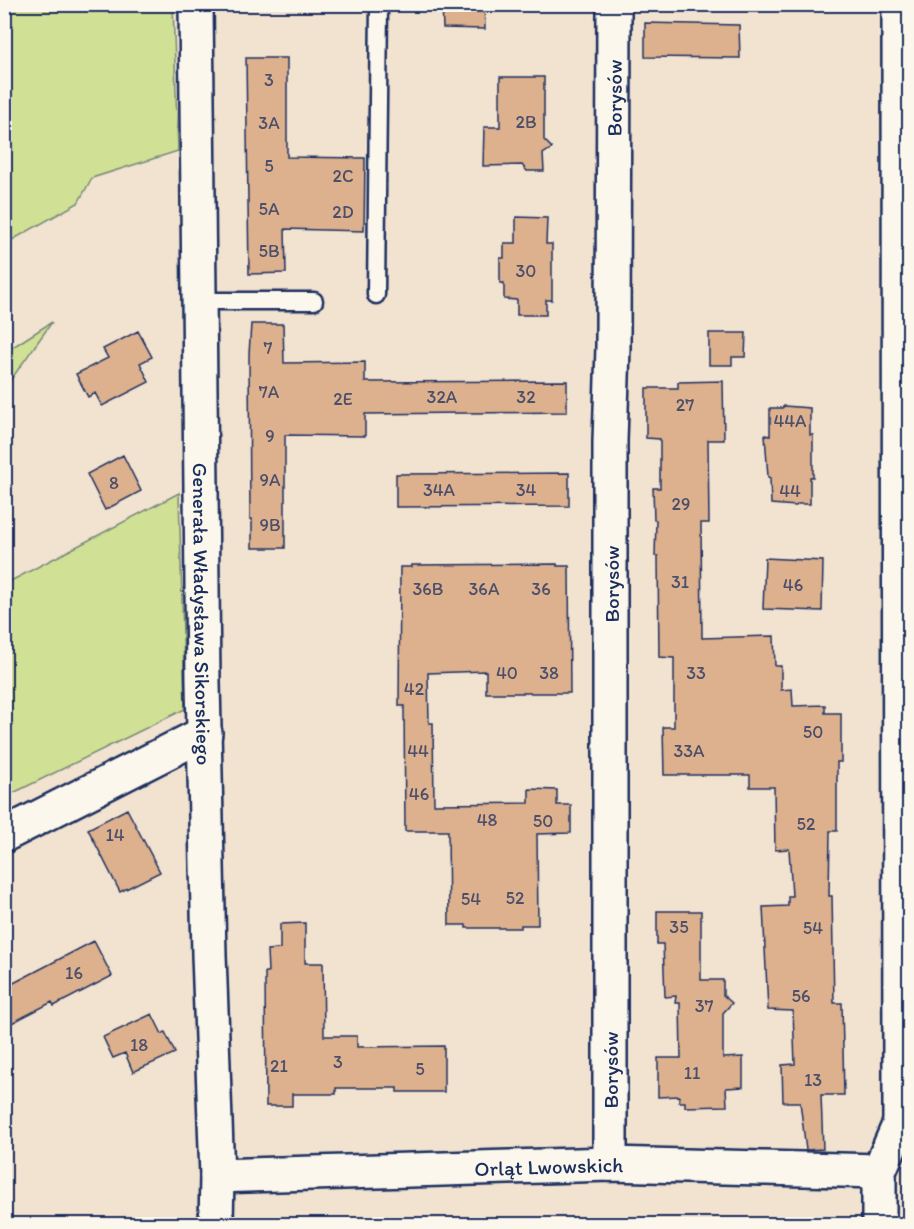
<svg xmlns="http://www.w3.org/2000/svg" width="914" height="1229" viewBox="0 0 914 1229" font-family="Itim,sans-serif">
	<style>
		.green { fill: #d0e094; stroke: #768879; stroke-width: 1.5 }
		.building { fill: #ddb08e; stroke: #1b2f5e; stroke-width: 1.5 }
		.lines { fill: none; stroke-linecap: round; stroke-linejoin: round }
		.service-casing { stroke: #1b2f5e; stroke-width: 21 }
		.minor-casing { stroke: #1b2f5e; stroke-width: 38 }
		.service { stroke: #fbf7ec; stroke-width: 16 }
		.minor { stroke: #fbf7ec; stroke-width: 33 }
		.labels { text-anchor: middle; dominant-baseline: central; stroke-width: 4.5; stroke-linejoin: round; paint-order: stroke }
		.number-label { font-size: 18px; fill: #4c4f6a }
		.street-label { font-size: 21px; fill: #1b2f5e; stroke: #fbf7ec }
	</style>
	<rect width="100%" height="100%" fill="#f2e2d0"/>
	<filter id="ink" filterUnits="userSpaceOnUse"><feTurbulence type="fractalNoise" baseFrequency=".0167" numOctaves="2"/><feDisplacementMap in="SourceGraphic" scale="12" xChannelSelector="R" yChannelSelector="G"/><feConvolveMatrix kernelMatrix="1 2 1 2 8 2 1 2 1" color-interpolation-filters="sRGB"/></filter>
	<g filter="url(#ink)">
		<path class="green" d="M5,4L173,5L178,151L92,178L78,203L5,244Z
			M52,322L10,381L5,384V352Z
			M179,493L185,709L5,797V584Z"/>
		<path class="building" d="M442,4H484L485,29L443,28Z
			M645,23L739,25L740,58L645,57Z
			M246,58H287V157L365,158L364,231L285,229L286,273L249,274Z
			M500,77H544V140L552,148L543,154L544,171H527L522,165L483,166L484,127H500Z
			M516,217L547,218L546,244H552V300H546V315H517V300L504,299V283H500V258H504V243H516Z
			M251,324H283L284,363L365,362V382L567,381V412L365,414V436L285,435V548H252V519H250L249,354Z
			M138,331L152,357L140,363L149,382L102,406L95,393L88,397L76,374L108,358L103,349Z
			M709,333H746L745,357H732V365H709Z
			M723,381L724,440H708L709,523H701L702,638L774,636L775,666H781V690L792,689L793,706L825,705V713H841V762H837V831H830L829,896H832L834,1003H842L844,1095H821L823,1149L806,1150L800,1102H783L782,1065L795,1064L793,1011L768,1010L763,907L788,906V896H792L789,849L775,850L774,787H750V775H664L663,727H674V658L659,657L658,556H655L656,520H654L653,488H660V439L646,438V388H678V382Z
			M784,406L810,408V435H813V477H810V504H798L796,506L771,504L770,478L768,477L765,435L770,436V408H782Z
			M123,455L141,491L105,510L87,474Z
			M569,473V506L396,507V474Z
			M765,558L823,561L822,611L763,609Z
			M557,564V566H569L570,693H486V671L428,673L429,723H433L434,804L529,803V789L557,790V805H571V833L537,834L538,925H521V928H466V925H449L448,831H405L404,706H399L400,567H412V565Z
			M127,809L160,872L120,892L88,829Z
			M657,911H701V980H723V995L732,1003L723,1013V1058L743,1057V1087L726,1088L727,1106L685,1107V1102H679V1096L658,1097V1058H681L680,1003H675L676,996L665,997L663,944H657Z
			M305,923V963H323L324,1036H357V1047L444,1046V1092H397V1088H336V1094H292V1106H266L265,972H268L267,950L280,949V924Z
			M94,941L112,976L54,1006L52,1002L4,1027V988Z
			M152,1014L162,1034L165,1032L175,1053L133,1072L125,1053L113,1058L103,1037Z"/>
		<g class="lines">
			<defs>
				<path id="service" d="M376,295L379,4
					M199,301H314"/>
				<g id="minor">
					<path id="s1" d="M196,4L203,683L209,955L217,1176L216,1224"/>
					<path d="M4,835L205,733"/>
					<path id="s2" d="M610,1164V441L613,347L614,4"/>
					<path id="s3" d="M217,1176L610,1164L879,1171"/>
					<path d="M879,1224V1171L900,1123L899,4"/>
				</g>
			</defs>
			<use href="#service" class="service-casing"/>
			<use href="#minor" class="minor-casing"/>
			<use href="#service" class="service"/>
			<use href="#minor" class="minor"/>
		</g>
	</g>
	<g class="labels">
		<g class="number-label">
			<text x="269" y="80">3</text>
			<text x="526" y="122">2B</text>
			<text x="269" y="123">3A</text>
			<text x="269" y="166">5</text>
			<text x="343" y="176">2C</text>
			<text x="269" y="209">5A</text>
			<text x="343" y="212">2D</text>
			<text x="269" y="251">5B</text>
			<text x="526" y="271">30</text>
			<text x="268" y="348">7</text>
			<text x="269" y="392">7A</text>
			<text x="442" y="397">32A</text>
			<text x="526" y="397">32</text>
			<text x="343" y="399">2E</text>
			<text x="685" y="405">27</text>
			<text x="790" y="421">44A</text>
			<text x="270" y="436">9</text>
			<text x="270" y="480">9A</text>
			<text x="114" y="483">8</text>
			<text x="439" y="490">34A</text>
			<text x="526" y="490">34</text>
			<text x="790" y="491">44</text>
			<text x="681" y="504">29</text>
			<text x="270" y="525">9B</text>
			<text x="680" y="582">31</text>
			<text x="793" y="585">46</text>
			<text x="428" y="589">36B</text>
			<text x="484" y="589">36A</text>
			<text x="541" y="589">36</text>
			<text x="507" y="673">40</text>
			<text x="549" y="673">38</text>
			<text x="696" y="673">33</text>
			<text x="414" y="689">42</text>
			<text x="813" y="732">50</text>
			<text x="418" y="751">44</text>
			<text x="689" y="751">33A</text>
			<text x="419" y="794">46</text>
			<text x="487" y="820">48</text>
			<text x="543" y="821">50</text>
			<text x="806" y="824">52</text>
			<text x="115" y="835">14</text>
			<text x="515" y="898">52</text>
			<text x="471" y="899">54</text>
			<text x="679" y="927">35</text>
			<text x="813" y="928">54</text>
			<text x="74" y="973">16</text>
			<text x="801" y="996">56</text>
			<text x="704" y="1006">37</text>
			<text x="139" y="1045">18</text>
			<text x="338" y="1062">3</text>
			<text x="279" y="1066">21</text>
			<text x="420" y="1069">5</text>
			<text x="692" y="1073">11</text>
			<text x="813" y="1080">13</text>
		</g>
		<g class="street-label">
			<text stroke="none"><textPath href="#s2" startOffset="1066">Borysów</textPath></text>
			<text transform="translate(611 584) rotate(-90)">Borysów</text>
			<text stroke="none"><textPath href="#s1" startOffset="610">Generała Władysława Sikorskiego</textPath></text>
			<text transform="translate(610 1070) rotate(-90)">Borysów</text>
			<text stroke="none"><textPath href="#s3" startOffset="332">Orląt Lwowskich</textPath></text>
		</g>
	</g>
	<rect width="914" height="1229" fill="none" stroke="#fbf7ec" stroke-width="24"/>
	<rect x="12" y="12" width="890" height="1205" fill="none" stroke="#1b2f5e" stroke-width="2" filter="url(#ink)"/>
</svg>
